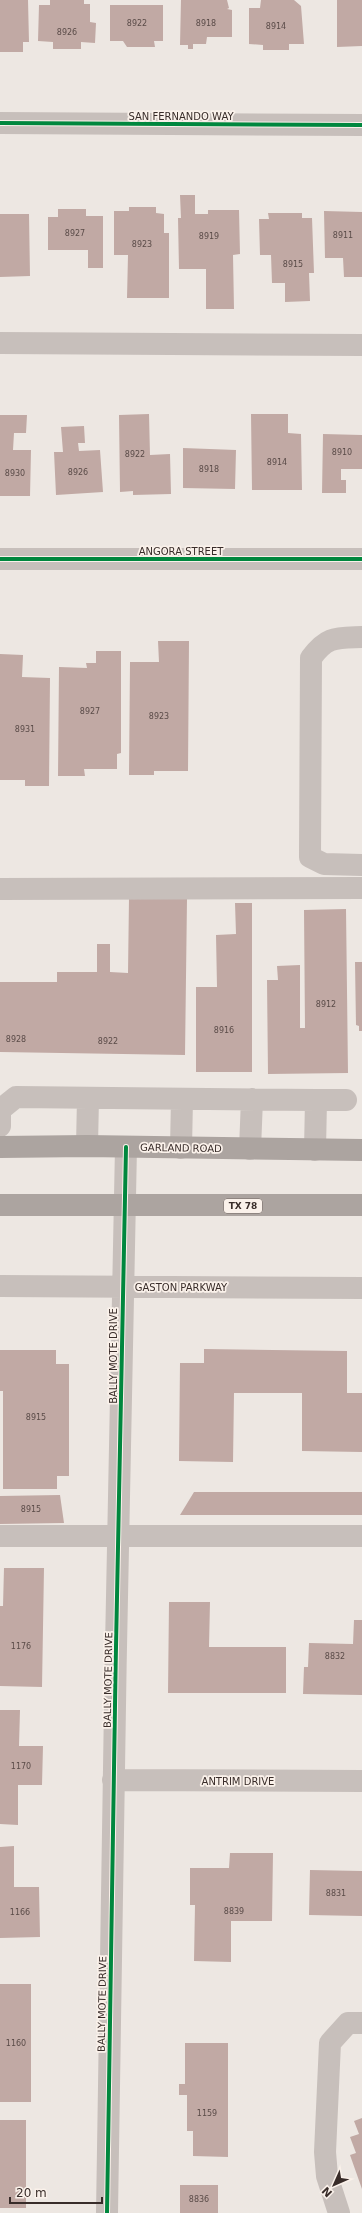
<svg xmlns="http://www.w3.org/2000/svg" width="362" height="2213" viewBox="0 0 362 2213" font-family="'DejaVu Sans',sans-serif">
	<style>
		.building { fill: #c1a9a4 }
		.lines { fill: none; stroke-linecap: round; stroke-linejoin: round }
		.minor { stroke: #c7bfbb; stroke-width: 22 }
		.major { stroke: #aca4a0; stroke-width: 22 }
		.cycleway-casing { stroke: #faf1ea; stroke-width: 6 }
		.cycleway { stroke: #00873e; stroke-width: 4 }
		.labels { text-anchor: middle; dominant-baseline: central; stroke-width: 3.5; stroke-linejoin: round; paint-order: stroke }
		.number-label { font-size: 8px; fill: #5a4b48 }
		.shield { fill: #faf1ea; stroke: #726763; stroke-width: 1 }
		.shield-label { font-size: 9px; font-weight: bold; fill: #382c29 }
		.street-label { font-size: 10px; fill: #382c29; stroke: #faf1ea }
	</style>
	<rect width="100%" height="100%" fill="#ede7e2"/>
	<path class="building" d="M0,0H28L29,42H23V52H0Z
		M50,0H84V4H90V22L96,23L95,43L81,42V49H53V42L38,41L39,5H50Z
		M181,0H227L229,8L227,9L232,10V37H207L206,44H193V49H188V45H180Z
		M261,0H294L301,6L304,44H289V50H263V45L249,44V8H260Z
		M337,0H362V46L337,47Z
		M110,5H163V41H154L155,47H127L123,41H110Z
		M180,195H195V214H208V210H239L240,254L233,255L234,309H206V269H179L178,218H181Z
		M129,207H156V213L164,214V233H169V298H127L128,255H114V211H129Z
		M58,209H86V216H103V268H88V250H48V217H58Z
		M324,211L362,212V277H344L343,258H325Z
		M268,213H302V218H312L314,273H309L310,301L285,302V283H272L271,255H260L259,219H269Z
		M0,214H29L30,276L0,277Z
		M149,414L150,455L170,454L171,494L133,495V491L120,492L119,415Z
		M251,414H288V433L301,434L302,490H252Z
		M0,415H27L26,433H14L13,450H31L30,496H0Z
		M84,426L85,443H78L79,451L100,450L103,492L56,495L54,452H63L61,427Z
		M323,434L362,435V469H341V480H346V493H322Z
		M183,448L236,450L235,489L183,488Z
		M158,641H189L188,771H154V775H129L130,662H159Z
		M96,651H121V753L117,754V769H84L85,776H58L59,667L87,668L86,663H96Z
		M0,654L23,655L22,677L50,678L49,786H25V780H0Z
		M129,898L187,899L185,1055L0,1052V982H57V972H97V944H110V972L128,973Z
		M235,903H252V1072H196V987H217L216,935L236,934Z
		M346,909L348,1073L268,1074L267,980H278L277,966L300,965V1028H305L304,910Z
		M355,962H362V1031H359V1026L356,1025Z
		M204,1349L347,1351V1393H362V1452L302,1451V1393H234L233,1462L179,1461L180,1363H204Z
		M0,1350H56V1364H69V1476H57V1489H3V1391H0Z
		M194,1492H362V1515H180Z
		M60,1495L64,1523L0,1524V1496Z
		M4,1568H44L42,1687L0,1686V1606H3Z
		M169,1602H210L209,1647H286V1693H168Z
		M354,1620H362V1695L303,1694L304,1667H308L309,1643L353,1644Z
		M0,1710H20L19,1746H43L42,1785H18V1825L0,1824Z
		M14,1846V1887H39L40,1937L0,1938V1847Z
		M230,1853H273L272,1921H231V1962L194,1961L195,1905H190V1868H229Z
		M310,1870L362,1871V1916L309,1915Z
		M0,1984H31V2102H0Z
		M185,2043H228V2157L193,2156V2131H187V2095H179V2084H185Z
		M362,2118V2189L350,2155L356,2153L350,2137L359,2134L354,2121Z
		M0,2120H26V2208H0Z
		M180,2185H218V2213H180Z"/>
	<g class="lines">
		<path class="minor" d="M0,123L362,125
			M0,343L362,345
			M0,559H362
			M362,637C336,638 327,636 311,658L310,857L324,864L362,865
			M0,889L362,888
			M316,1100H346
			M0,1126V1110L16,1097L316,1100L315,1150
			M87,1146L88,1098
			M181,1148L182,1099
			M250,1149L252,1099
			M0,1286L362,1288
			M0,1536H362
			M113,1780L362,1781
			M107,2213C112,1858 118,1502 126,1147
			M339,2213L327,2176L325,2152L330,2043L348,2023H362"/>
		<path class="major" d="M0,1147L87,1146L362,1150
			M0,1205H362"/>
		<defs>
			<path id="cycleway" d="M0,123L362,125
				M0,559H362
				M107,2213C112,1858 118,1502 126,1147"/>
		</defs>
		<use href="#cycleway" class="cycleway-casing"/>
		<use href="#cycleway" class="cycleway"/>
	</g>
	<g class="labels">
		<g class="number-label">
			<text x="137" y="23">8922</text>
			<text x="206" y="23">8918</text>
			<text x="276" y="26">8914</text>
			<text x="67" y="32">8926</text>
			<text x="75" y="233">8927</text>
			<text x="343" y="235">8911</text>
			<text x="209" y="236">8919</text>
			<text x="142" y="244">8923</text>
			<text x="293" y="264">8915</text>
			<text x="342" y="452">8910</text>
			<text x="135" y="454">8922</text>
			<text x="277" y="462">8914</text>
			<text x="209" y="469">8918</text>
			<text x="78" y="472">8926</text>
			<text x="15" y="473">8930</text>
			<text x="90" y="711">8927</text>
			<text x="159" y="716">8923</text>
			<text x="25" y="729">8931</text>
			<text x="326" y="1004">8912</text>
			<text x="224" y="1030">8916</text>
			<text x="16" y="1039">8928</text>
			<text x="108" y="1041">8922</text>
			<text x="36" y="1417">8915</text>
			<text x="31" y="1509">8915</text>
			<text x="21" y="1646">1176</text>
			<text x="335" y="1656">8832</text>
			<text x="21" y="1766">1170</text>
			<text x="336" y="1893">8831</text>
			<text x="234" y="1911">8839</text>
			<text x="20" y="1912">1166</text>
			<text x="16" y="2043">1160</text>
			<text x="207" y="2113">1159</text>
			<text x="199" y="2199">8836</text>
		</g>
		<rect class="shield" x="224" y="1199" width="38" height="14" rx="3"/>
		<g class="shield-label">
			<text x="243" y="1206">TX 78</text>
		</g>
		<g class="street-label">
			<text x="181" y="116">SAN FERNANDO WAY</text>
			<text x="181" y="551">ANGORA STREET</text>
			<text transform="translate(181 1148) rotate(1)">GARLAND ROAD</text>
			<text x="181" y="1287">GASTON PARKWAY</text>
			<text transform="translate(113 1356) rotate(-90)">BALLY MOTE DRIVE</text>
			<text transform="translate(108 1680) rotate(-89)">BALLY MOTE DRIVE</text>
			<text x="238" y="1781">ANTRIM DRIVE</text>
			<text transform="translate(102 2004) rotate(-89)">BALLY MOTE DRIVE</text>
		</g>
	</g>
	<g transform="translate(334 2185) rotate(225)" stroke="#faf1ea" stroke-width="3" paint-order="stroke">
	<path d="M0-3L7 15L0 10L-7 15Z" fill="#382c29"/>
	<text y="-6" font-size="11" font-weight="bold" text-anchor="middle" fill="#382c29">N</text>
	</g>
	<path d="M10 2197v6h92v-6" fill="none" stroke="#382c29" stroke-width="2"/>
	<text x="16" y="2197" font-size="12" fill="#382c29" stroke="#faf1ea" stroke-width="3" paint-order="stroke">20 m</text>
</svg>
